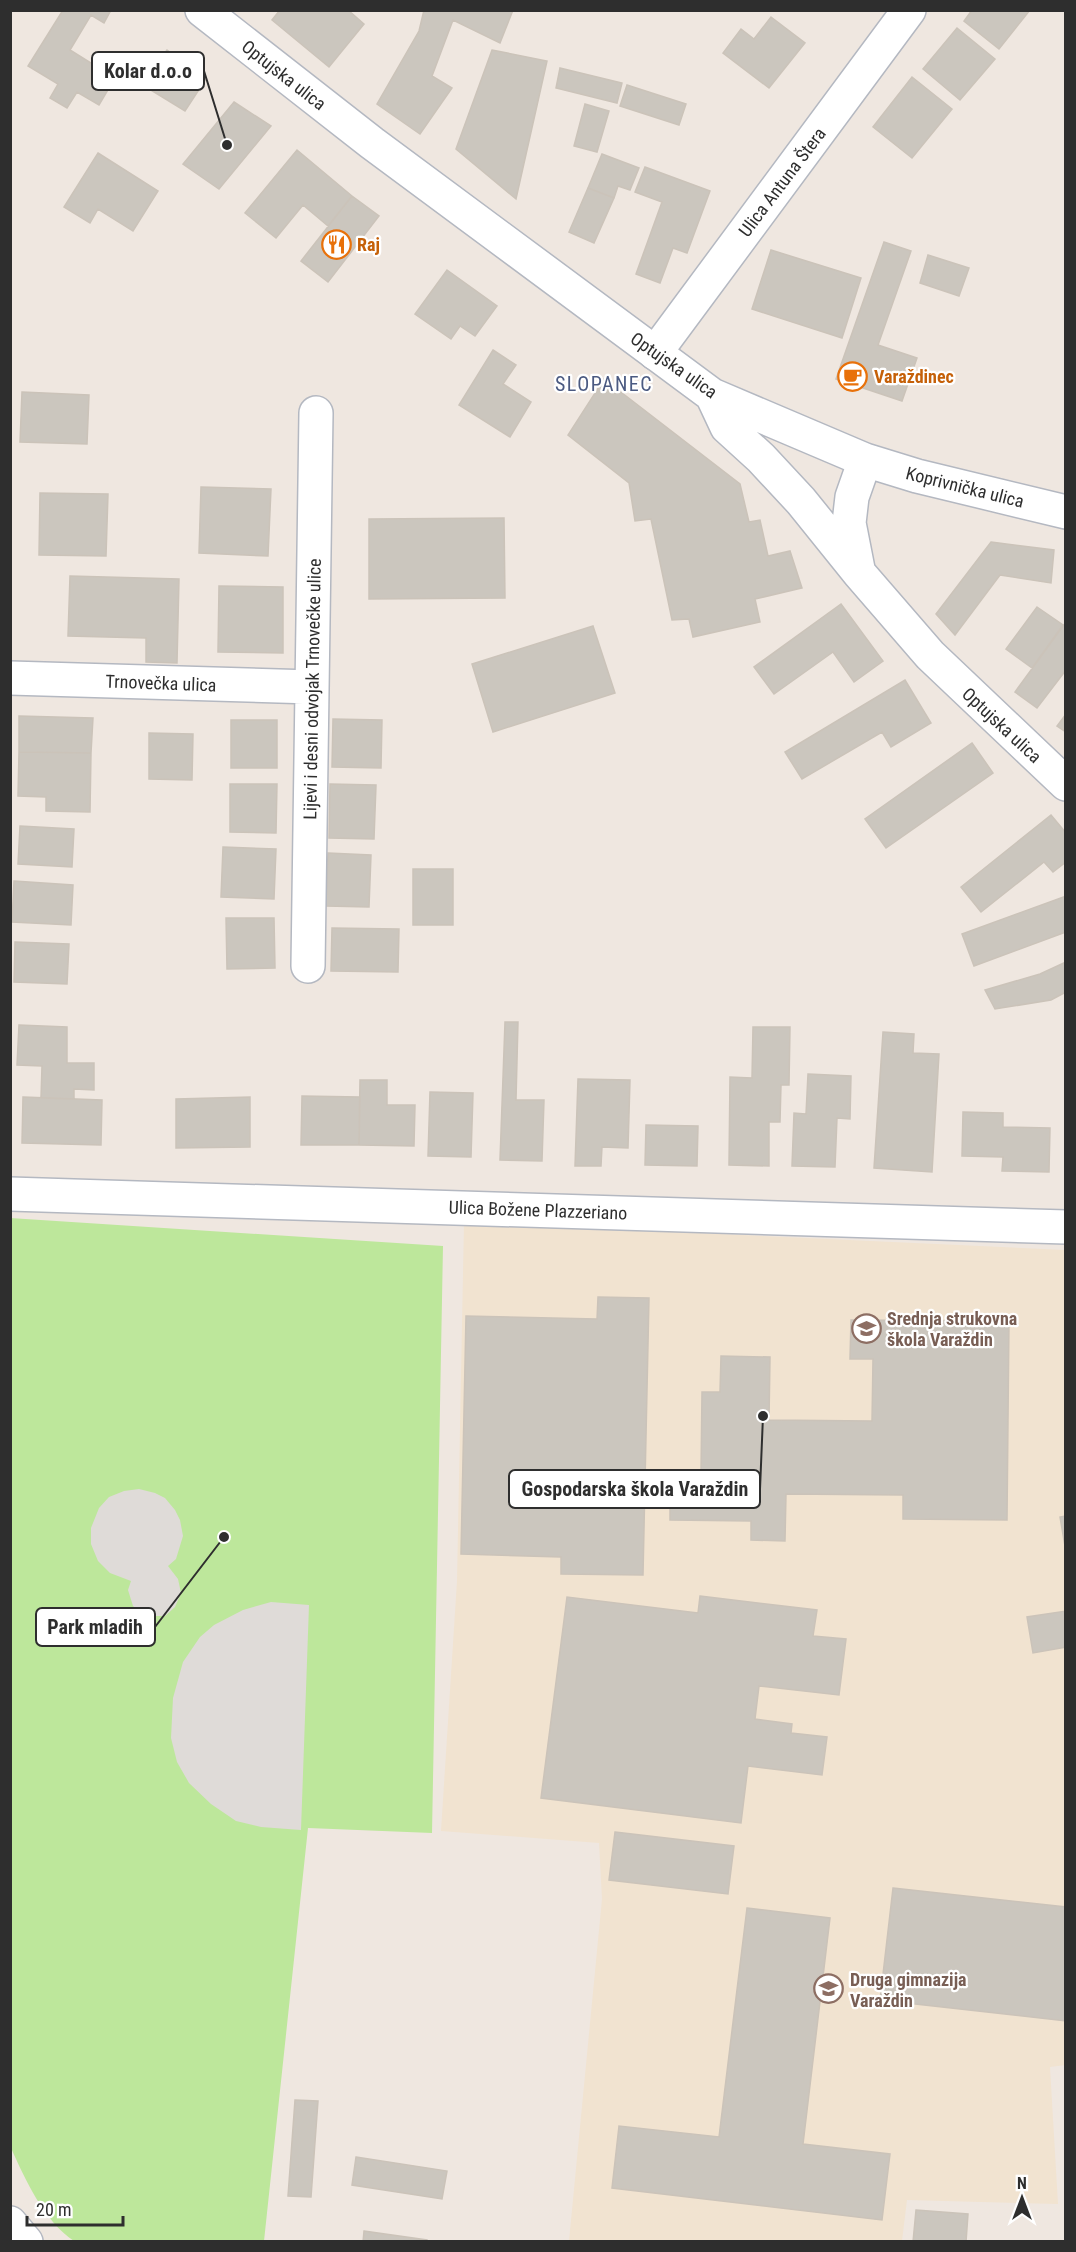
<svg xmlns="http://www.w3.org/2000/svg" width="1076" height="2252" viewBox="0 0 1076 2252" font-family="'Roboto Condensed',sans-serif">
	<style>
		.education { fill: #f1e3d0 }
		.green { fill: #bde79b }
		.plaza { fill: #dfdbd8 }
		.building { fill: #cbc6be; stroke: #cbc3b9; stroke-width: 1.5 }
		.lines { fill: none; stroke-linecap: round; stroke-linejoin: round }
		.minor-casing { stroke: #b4b8c1; stroke-width: 36 }
		.secondary-casing { stroke: #b4b8c1; stroke-width: 36 }
		.minor { stroke: #fff; stroke-width: 33 }
		.secondary { stroke: #fff; stroke-width: 33 }
		.labels { text-anchor: middle; dominant-baseline: central; stroke-width: 4.5; stroke-linejoin: round; paint-order: stroke }
		.street-label { font-size: 18px; fill: #2e2e2e; stroke: #fff }
		.food-label { font-size: 18px; font-weight: bold; fill: #c56008; stroke: #fff; text-anchor: start }
		.education-label { font-size: 18px; font-weight: bold; fill: #785e54; stroke: #fff; text-anchor: start }
		.neighbourhood-label { font-size: 20px; letter-spacing: 1.5px; fill: #4b5a81; stroke: #fff }
		.leader { fill: none; stroke: #2e2e2e; stroke-width: 2 }
		.callout-dot { fill: #2e2e2e; stroke: #fff; stroke-width: 2 }
		.callout { fill: #fff; stroke: #2e2e2e; stroke-width: 2 }
		.callout-label { font-size: 20px; text-anchor: middle; font-weight: bold; fill: #2e2e2e }
	</style>
	<rect width="100%" height="100%" fill="#efe7e0"/>
	<path class="education" d="M464,1222L1065,1250L1066,2065L1050,2067L1058,2204L907,2200L902,2241H569L602,1899L599,1843L441,1831L457,1581Z"/>
	<path class="green" d="M10,1218L443,1246L432,1833L308,1828L264,2241H74C44,2221 25,2179 11,2148Z"/>
	<path class="plaza" d="M139,1489L155,1493L165,1498L175,1510L180,1520L183,1536L176,1559L168,1566L178,1579L181,1593L175,1607L165,1616H149L140,1612L133,1606L128,1590L131,1581L110,1573L98,1561L91,1544V1528L99,1508L109,1497L124,1491Z
		M271,1602L309,1605L301,1830L261,1827L236,1821L211,1804L189,1783L177,1762L171,1738L173,1698L183,1662L200,1637L214,1625L243,1610Z"/>
	<path class="building" d="M63,10H111L104,23L91,15L70,50L115,78L99,105L77,92L67,108L50,98L58,84L28,66Z
		M280,10H348L364,24L329,67L272,20Z
		M424,10H513L500,43L453,20L432,76L452,88L420,134L377,104L419,31Z
		M972,10H1030L999,49L964,21Z
		M771,17L805,43L769,88L723,53L741,29L754,39Z
		M957,28L995,59L960,100L923,69Z
		M167,50L206,79L185,111L141,84Z
		M492,50L547,61L516,199L456,149Z
		M560,68L622,83L617,103L556,88Z
		M912,77L952,109L912,158L873,127Z
		M627,85L686,104L679,125L620,106Z
		M234,102L271,126L219,189L183,164Z
		M585,104L609,111L597,152L574,146Z
		M297,150L352,196L328,226L303,205L276,238L245,213Z
		M98,153L158,191L133,231L98,209L90,223L64,207Z
		M602,154L639,168L630,190L618,186L614,198L588,188Z
		M645,167L710,191L687,253L673,248L660,283L636,274L662,202L635,192Z
		M588,188L614,198L594,243L569,232Z
		M352,196L379,216L328,282L301,261Z
		M884,242L911,251L878,345L917,358L902,401L836,379Z
		M771,250L861,278L842,338L752,309Z
		M928,255L969,268L959,296L920,283Z
		M447,270L497,306L475,336L460,326L451,339L415,314Z
		M493,350L516,365L503,384L531,402L510,437L459,405Z
		M604,379L740,484L749,522L760,520L768,556L790,551L802,588L755,599L760,622L693,637L689,619L672,620L651,519L635,521L629,483L568,435Z
		M22,392L89,395L87,444L20,442Z
		M201,487L271,489L268,556L199,553Z
		M40,493L108,494L106,556L39,555Z
		M504,518L505,598L369,599V519Z
		M991,542L1054,550L1051,583L1000,575L955,635L936,614Z
		M70,576L179,579L177,663L146,662V638L68,636Z
		M219,586L283,587V653L218,652Z
		M841,604L883,661L854,682L833,652L774,694L754,667Z
		M1037,607L1063,625L1032,668L1006,649Z
		M1066,622V670L1037,708L1015,692Z
		M593,626L615,693L493,732L472,664Z
		M905,680L931,723L891,747L882,732L802,779L785,752Z
		M1066,714V732L1057,726Z
		M19,716L93,718L91,753L19,752Z
		M333,719L382,720L381,768L332,767Z
		M231,720H277V768H231Z
		M149,733L193,734L192,780L149,779Z
		M972,743L993,773L886,848L865,819Z
		M19,752L91,753L90,812L46,811V797L18,796Z
		M230,784H277L276,833L230,832Z
		M330,784L376,785L374,839L329,838Z
		M1051,815L1066,833V862L1053,872L1044,862L981,912L961,887Z
		M20,826L74,829L72,867L18,864Z
		M223,847L276,849L274,899L221,897Z
		M328,853L371,855L369,907L326,906Z
		M413,869H453V925H413Z
		M14,881L73,885L71,925L12,922Z
		M1066,896V932L974,966L962,934Z
		M226,918H274L275,968L227,969Z
		M332,928L399,929L398,972L331,971Z
		M15,942L69,944L67,984L14,982Z
		M1066,962V992L1051,1000L995,1009L985,990L1040,974Z
		M505,1022H518L516,1100H544L542,1161L500,1160Z
		M19,1025L67,1027V1063H94V1090L74,1089V1099L41,1098L42,1066L17,1065Z
		M753,1027H790L789,1085H781L780,1122H769V1166L729,1165L730,1077L752,1078Z
		M883,1032L914,1034L913,1053L939,1054L932,1172L874,1168Z
		M808,1074L851,1076L850,1119L837,1118L835,1167L792,1166L794,1113L806,1114Z
		M578,1079L630,1080L628,1148L602,1147L601,1166H575Z
		M360,1080H387V1105H415L414,1146L359,1145Z
		M430,1092L473,1093L471,1157L428,1156Z
		M302,1096L360,1097L359,1145H301Z
		M23,1097L102,1100L101,1145L22,1143Z
		M250,1097V1147L176,1148V1099Z
		M963,1112L1003,1113V1127L1050,1128L1049,1172L1002,1171L1003,1157L962,1156Z
		M646,1125L698,1126L697,1166L645,1165Z
		M598,1297L649,1298L643,1575L561,1574V1557L461,1554L466,1316L597,1319Z
		M851,1320L1009,1321L1007,1520L903,1519V1495L786,1494L785,1541L751,1540V1521L670,1520V1473H701L702,1392H720L721,1356L770,1357L769,1420L872,1421L873,1359H850Z
		M1066,1516V1552L1060,1517Z
		M700,1596L817,1610L813,1636L846,1639L839,1695L759,1686L755,1719L792,1724L791,1733L827,1737L822,1775L748,1766L741,1823L541,1798L567,1597L698,1613Z
		M1066,1611V1647L1033,1653L1027,1617Z
		M615,1832L734,1846L728,1894L609,1880Z
		M893,1888L1066,1907V2021L880,2000Z
		M747,1908L830,1918L803,2144L890,2154L882,2220L612,2188L619,2126L719,2137Z
		M295,2100L318,2101L311,2197L288,2196Z
		M356,2157L447,2171L442,2199L352,2185Z
		M916,2210L968,2214L966,2242H913Z
		M364,2231L427,2240V2242H363Z"/>
	<g class="lines">
		<defs>
			<path id="minor" d="M655,353L909,10
				M10,678L312,687
				M308,966L316,413
				M10,1194L1066,1227"/>
			<path id="secondary" d="M202,10L372,143L712,395L865,460L917,476L1066,512
				M712,395L727,427L761,458L801,501L859,573L930,655L1066,784
				M858,569L849,523L852,497L865,460
				M10,2223L26,2242"/>
		</defs>
		<use href="#minor" class="minor-casing"/>
		<use href="#secondary" class="secondary-casing"/>
		<use href="#minor" class="minor"/>
		<use href="#secondary" class="secondary"/>
	</g>
	<defs>
		<symbol id="restaurant-ring" viewBox="-11 -11 22 22"><circle r="9.5" fill="#fff" stroke="#e8710a" stroke-width="1.5"/><path d="M-5-6h1v4h1v-4h1v4h1v-4h1v5L-1.5 .5V6h-2V.5L-5-1ZM5-6V6H3V1.5H1.5Q1.5-4 5-6Z" fill="#e8710a"/></symbol>
		<symbol id="cafe-ring" viewBox="-11 -11 22 22"><circle r="9.5" fill="#fff" stroke="#e8710a" stroke-width="1.5"/><path d="M-5.5-4.5H6V0H3Q3 3.5 0 3.5H-2.5Q-5.5 3.5-5.5 0ZM3-3.2v2h1.7v-2ZM-6 4.5H4V6H-6Z" fill="#e8710a"/></symbol>
		<symbol id="school-ring" viewBox="-11 -11 22 22"><circle r="9.5" fill="#fff" stroke="#8d6e63" stroke-width="1.5"/><path d="M0-5L7-2L0 1L-7-2ZM-4 1L0 2.5L4 1V4Q0 6-4 4Z" fill="#8d6e63"/></symbol>
	</defs>
	<g fill-rule="evenodd">
		<use href="#restaurant-ring" x="320" y="228" width="33" height="33"/>
		<use href="#cafe-ring" x="836" y="360" width="33" height="33"/>
		<use href="#school-ring" x="850" y="1312" width="33" height="33"/>
		<use href="#school-ring" x="812" y="1972" width="33" height="33"/>
	</g>
	<g class="labels">
		<g class="street-label">
			<text transform="translate(284 75) rotate(38)">Optujska ulica</text>
			<text transform="translate(782 182) rotate(-53)">Ulica Antuna Štera</text>
			<text transform="translate(674 365) rotate(35)">Optujska ulica</text>
			<text transform="translate(965 487) rotate(14)">Koprivnička ulica</text>
			<text transform="translate(161 683) rotate(2)">Trnovečka ulica</text>
			<text transform="translate(312 689) rotate(-89)">Lijevi i desni odvojak Trnovečke ulice</text>
			<text transform="translate(1002 725) rotate(43)">Optujska ulica</text>
			<text transform="translate(538 1210) rotate(2)">Ulica Božene Plazzeriano</text>
		</g>
		<g class="food-label">
			<text x="357" y="244">Raj</text>
			<text x="874" y="376">Varaždinec</text>
		</g>
		<g class="education-label">
			<text x="887" y="1318">Srednja strukovna<tspan x="887" dy="21">škola Varaždin</tspan></text>
			<text x="850" y="1979">Druga gimnazija<tspan x="850" dy="21">Varaždin</tspan></text>
		</g>
		<g class="neighbourhood-label">
			<text x="604" y="384">SLOPANEC</text>
		</g>
	</g>
	<path class="leader" d="M227 145L204 71M763 1416L760 1489M224 1537L155 1627"/>
	<g class="callout-dot">
		<circle cx="227" cy="145" r="6"/>
		<circle cx="763" cy="1416" r="6"/>
		<circle cx="224" cy="1537" r="6"/>
	</g>
	<g class="callout">
		<rect x="92" y="52" width="112" height="38" rx="6"/>
		<rect x="509" y="1470" width="251" height="38" rx="6"/>
		<rect x="36" y="1608" width="119" height="38" rx="6"/>
	</g>
	<g class="callout-label">
		<text x="148" y="78">Kolar d.o.o</text>
		<text x="635" y="1496">Gospodarska škola Varaždin</text>
		<text x="95" y="1634">Park mladih</text>
	</g>
	<rect width="1076" height="2252" fill="none" stroke="#2e2e2e" stroke-width="24"/>
	<g transform="translate(1022 2198)" stroke="#ffffff" stroke-width="4.5" paint-order="stroke">
	<path d="M0-4.5L10 22L0 15L-10 22Z" fill="#2e2e2e"/>
	<text y="-9" font-size="16" font-weight="bold" text-anchor="middle" fill="#2e2e2e">N</text>
	</g>
	<path d="M27 2216v9h96v-9" fill="none" stroke="#2e2e2e" stroke-width="3"/>
	<text x="36" y="2216" font-size="18" fill="#2e2e2e" stroke="#ffffff" stroke-width="4.5" paint-order="stroke">20 m</text>
</svg>
